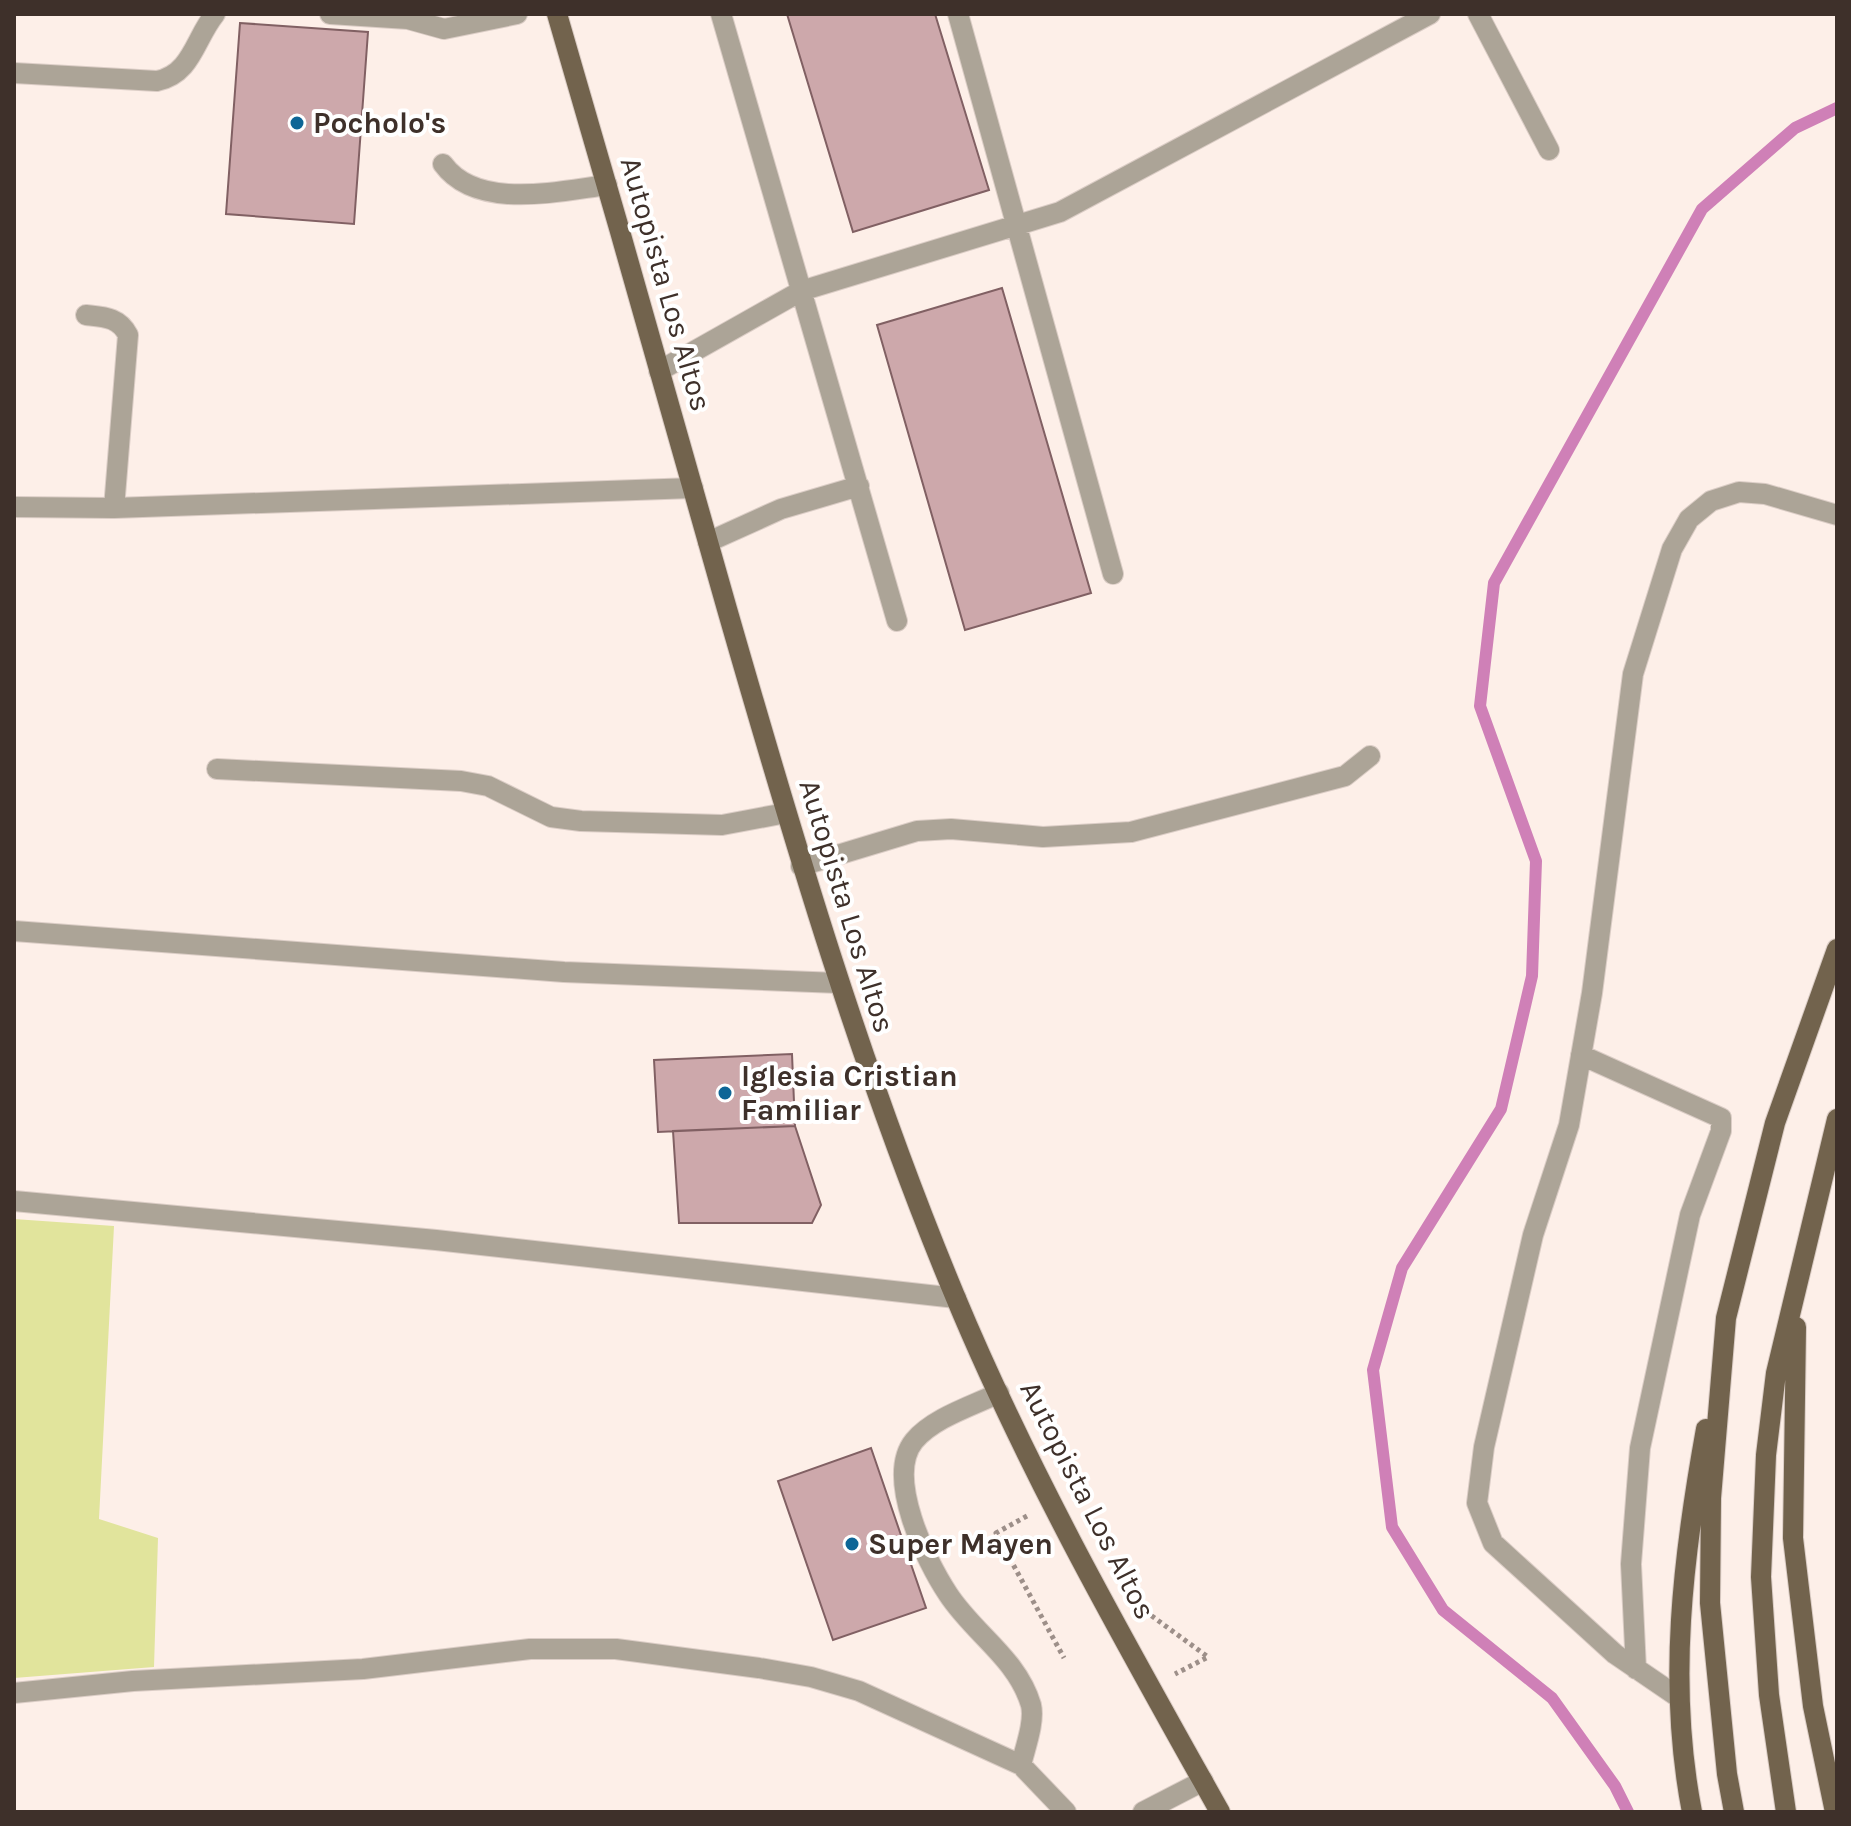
<svg xmlns="http://www.w3.org/2000/svg" width="1851" height="1826" viewBox="0 0 1851 1826" font-family="Karla,sans-serif">
	<style>
		.green { fill: #e1e49c }
		.lines { fill: none; stroke-linecap: round; stroke-linejoin: round }
		.stream { stroke: #cf80b7; stroke-width: 12 }
		.building { fill: #cda8ab; stroke: #816063; stroke-width: 2 }
		.service-casing { stroke: #dbcdc6; stroke-width: 22 }
		.minor-casing { stroke: #dbcdc6; stroke-width: 22 }
		.tertiary-casing { stroke: #dbcdc6; stroke-width: 22 }
		.primary-casing { stroke: #dbcdc6; stroke-width: 22 }
		.path { stroke: #9d8f89; stroke-width: 5; stroke-dasharray: 4 4; stroke-linecap: butt }
		.service { stroke: #aca497; stroke-width: 20 }
		.minor { stroke: #aca497; stroke-width: 20 }
		.tertiary { stroke: #aca497; stroke-width: 20 }
		.primary { stroke: #72634d; stroke-width: 20 }
		.poi-dot { fill: #0e6596; stroke: #fff; stroke-width: 3 }
		.labels { text-anchor: middle; dominant-baseline: central; stroke-width: 8; stroke-linejoin: round; paint-order: stroke }
		.poi-label { font-size: 30px; font-weight: bold; fill: #3e302a; stroke: #fff; text-anchor: start }
		.street-label { font-size: 30px; fill: #3e302a; stroke: #fff }
	</style>
	<rect width="100%" height="100%" fill="#fdefe8"/>
	<path class="green" d="M14,1219L114,1226L99,1519L158,1538L154,1667L14,1678Z"/>
	<g class="lines">
		<path class="stream" d="M1628,1812L1615,1786L1552,1698L1443,1610L1392,1527L1373,1370L1402,1268L1501,1109L1532,976L1536,861L1480,706L1494,583L1702,209L1795,128L1837,108"/>
	</g>
	<path class="building" d="M787,14H935L989,190L853,232Z
		M240,23L368,32L354,224L226,214Z
		M1002,288L1091,593L965,630L877,325Z
		M792,1054L795,1126L658,1132L654,1060Z
		M795,1126L821,1205L812,1223H679L673,1131Z
		M871,1448L926,1608L833,1640L778,1481Z"/>
	<g class="lines">
		<defs>
			<path id="service" d="M330,14L408,19L444,29L517,14
				M721,14L897,621
				M958,14L1113,574
				M1478,14L1549,150
				M14,73L157,81C192,74 195,38 215,14
				M443,164C477,211 559,191 607,185
				M86,315C104,317 119,317 128,335L114,508
				M659,371L801,291L1060,212L1430,14
				M14,507L114,508L693,488
				M708,542L781,509L859,486
				M217,769L461,781L488,786L551,817L581,821L722,825L786,813
				M801,866L917,831L951,829L1043,837L1131,832L1345,776L1370,756
				M14,931L564,972L838,983
				M1581,1055L1721,1118V1131L1690,1215L1640,1448L1631,1564L1636,1669
				M999,1393C972,1406 933,1418 914,1441C885,1477 926,1561 948,1594C974,1634 1017,1658 1031,1705C1035,1722 1025,1748 1021,1765
				M14,1693L133,1681L363,1669L530,1649H616L759,1668L811,1677L859,1691L1021,1765L1066,1812
				M1678,1697L1615,1654L1493,1543L1477,1503L1484,1447L1533,1235L1569,1125L1592,993L1633,674L1672,549L1689,519L1711,501L1739,492L1765,494L1837,515"/>
			<path id="minor" d="M1143,1812L1203,1781"/>
			<path id="tertiary" d="M14,1201L436,1240L956,1298"/>
			<path id="primary" d="M557,14C615,212 671,410 727,609C794,842 862,1073 955,1296C1029,1474 1126,1644 1220,1812
				M1796,1327L1793,1538L1813,1706L1835,1812
				M1692,1812C1667,1684 1683,1556 1706,1429
				M1734,1812L1727,1774L1710,1603L1711,1498L1726,1318L1775,1123L1837,949
				M1786,1812L1769,1695L1761,1577L1766,1455L1776,1373L1837,1119"/>
		</defs>
		<use href="#service" class="service-casing"/>
		<use href="#minor" class="minor-casing"/>
		<use href="#tertiary" class="tertiary-casing"/>
		<use href="#primary" class="primary-casing"/>
		<path class="path" d="M1027,1516L996,1533L1064,1658
			M1145,1611L1208,1657L1175,1674"/>
		<use href="#service" class="service"/>
		<use href="#minor" class="minor"/>
		<use href="#tertiary" class="tertiary"/>
		<use href="#primary" class="primary"/>
	</g>
	<g class="poi-dot">
		<circle cx="297" cy="123" r="8"/>
		<circle cx="725" cy="1093" r="8"/>
		<circle cx="852" cy="1544" r="8"/>
	</g>
	<g class="labels">
		<g class="poi-label">
			<text x="313" y="123">Pocholo's</text>
			<text x="741" y="1076">Iglesia Cristian<tspan x="741" dy="34">Familiar</tspan></text>
			<text x="868" y="1544">Super Mayen</text>
		</g>
		<g class="street-label">
			<text transform="translate(666 284) rotate(74)">Autopista Los Altos</text>
			<text transform="translate(847 906) rotate(73)">Autopista Los Altos</text>
			<text transform="translate(1088 1500) rotate(63)">Autopista Los Altos</text>
		</g>
	</g>
	<rect width="1851" height="1826" fill="none" stroke="#3e302a" stroke-width="32"/>
</svg>
